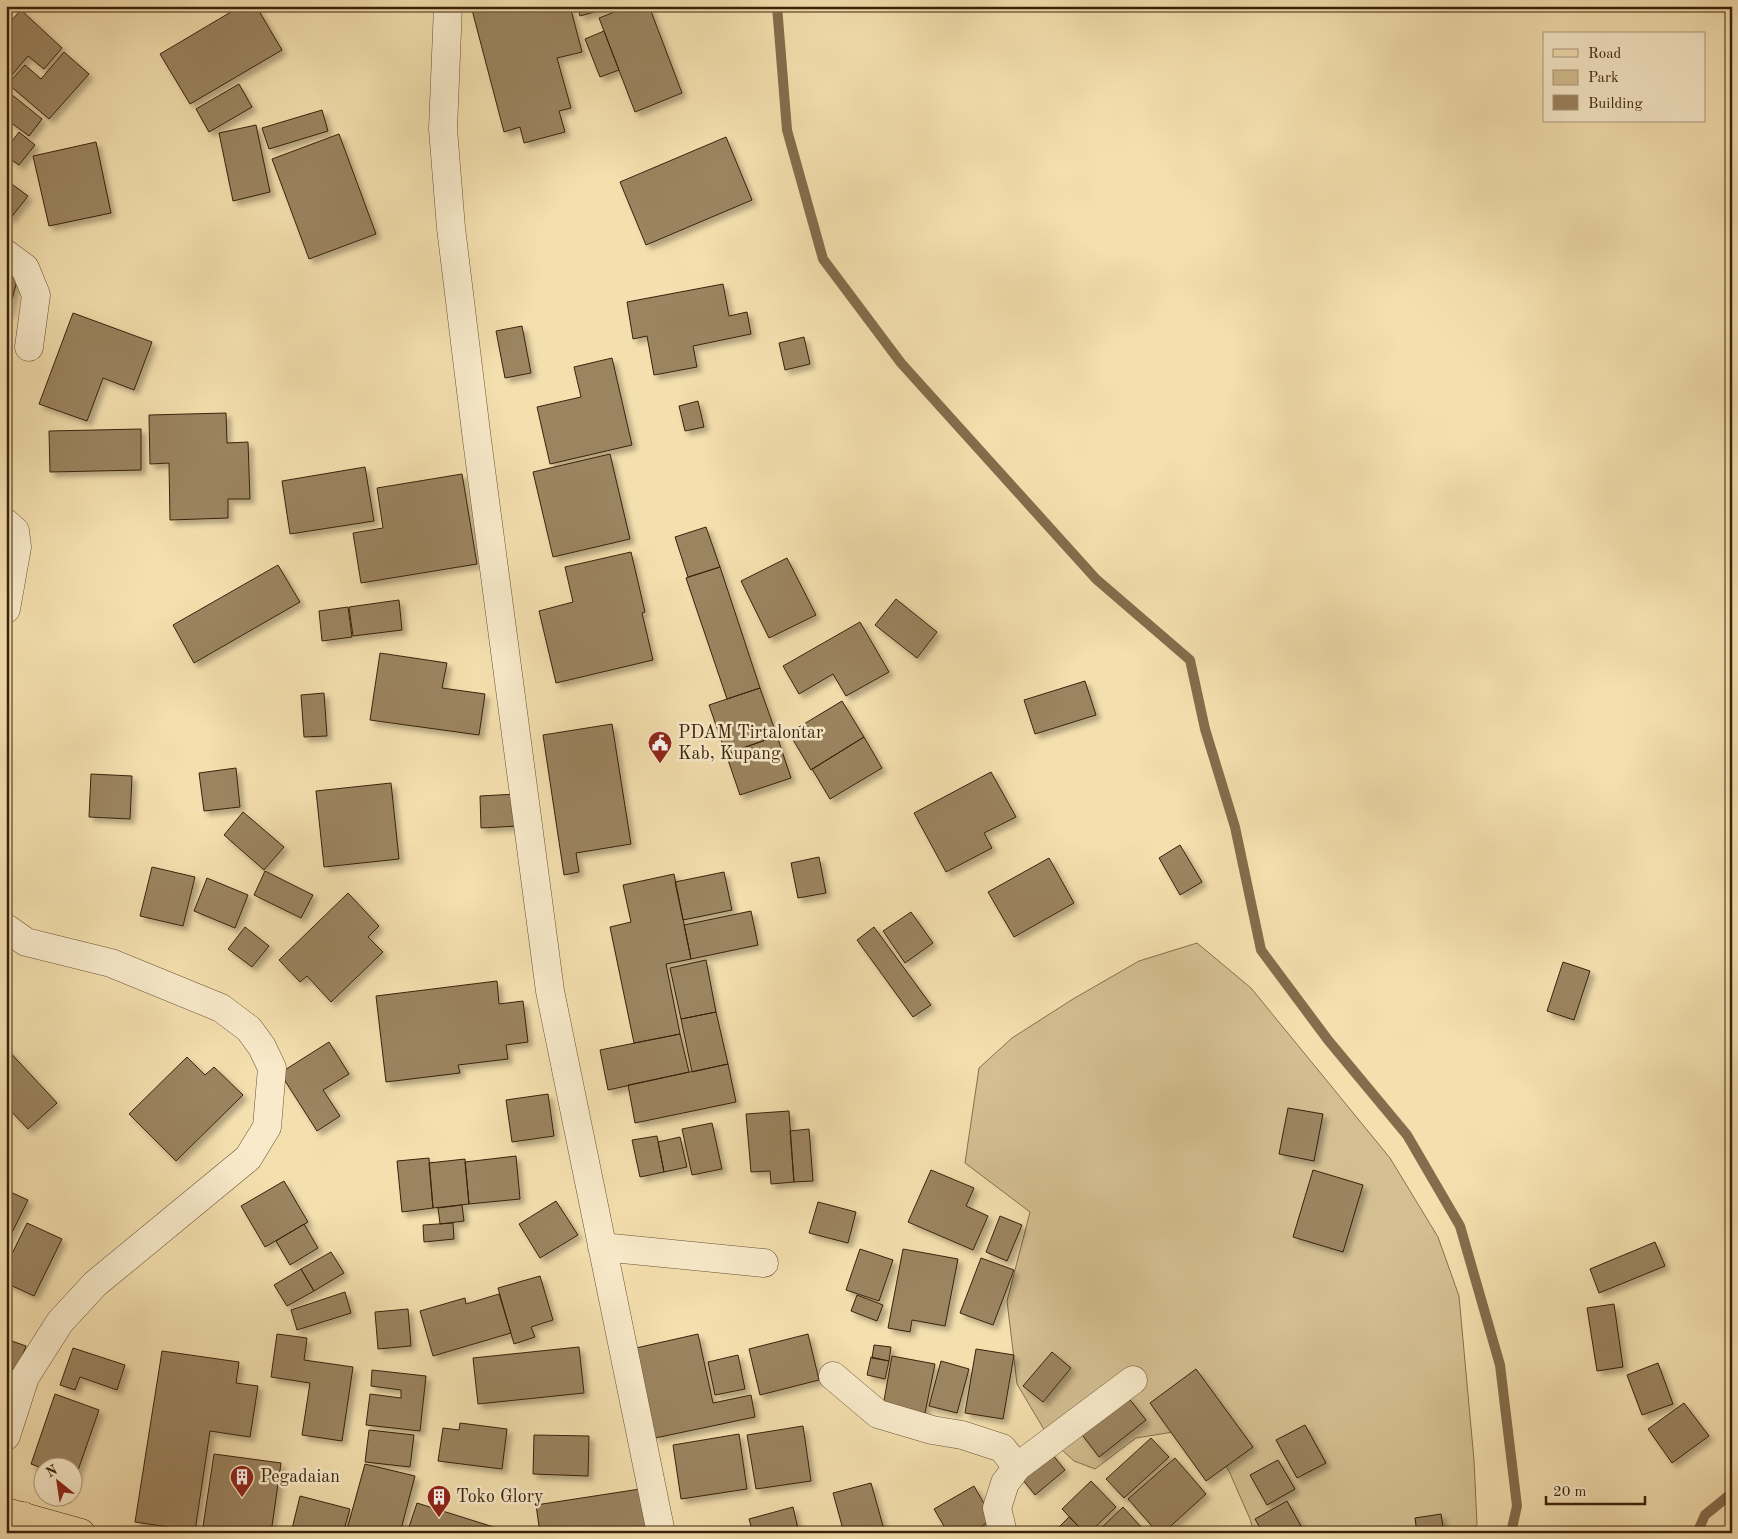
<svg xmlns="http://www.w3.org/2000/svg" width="1738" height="1539" viewBox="0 0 1738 1539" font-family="'Old Standard TT',serif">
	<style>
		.green { fill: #d4bf92; stroke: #87704e }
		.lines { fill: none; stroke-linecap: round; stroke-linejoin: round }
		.stream { stroke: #846d4c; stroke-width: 10 }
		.building { fill: #9b8460; stroke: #3a220b; filter: url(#shadow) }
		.street-casing { stroke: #685134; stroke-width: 29 }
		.primary-casing { stroke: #3a220b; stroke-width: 29 }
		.street { stroke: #f8eaca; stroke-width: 28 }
		.primary { stroke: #f4dfae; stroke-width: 28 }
		.labels { text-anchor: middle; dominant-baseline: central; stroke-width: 5; stroke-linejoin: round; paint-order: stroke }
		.poi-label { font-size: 18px; fill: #3a220b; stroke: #f8eaca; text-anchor: start }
	</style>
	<defs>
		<filter id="shadow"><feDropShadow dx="4.5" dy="4.5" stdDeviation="2.5" flood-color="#0004"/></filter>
	</defs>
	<rect width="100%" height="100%" fill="#f4dfae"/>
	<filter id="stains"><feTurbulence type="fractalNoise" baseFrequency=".004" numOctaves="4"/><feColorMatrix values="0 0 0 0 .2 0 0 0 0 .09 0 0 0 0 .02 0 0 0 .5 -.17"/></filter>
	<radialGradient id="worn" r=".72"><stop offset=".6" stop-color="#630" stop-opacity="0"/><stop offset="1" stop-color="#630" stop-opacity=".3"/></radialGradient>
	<path class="green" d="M1197,943L1251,988L1390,1158L1438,1237L1459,1296L1474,1460L1477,1524L1472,1533H1254L1250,1519L1228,1469L1192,1429L1136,1438L1095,1469L1074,1461L1049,1438L1017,1384L1007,1301L1030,1212L965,1163L979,1068L1012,1038L1073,999L1139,961Z"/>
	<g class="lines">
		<path class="stream" d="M777,6L787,130L823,259L901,363L1096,579L1190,660L1205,729L1235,827L1261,950L1328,1040L1407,1135L1460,1226L1500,1365L1517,1506L1511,1533
			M1697,1533L1705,1515L1732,1493"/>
	</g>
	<path class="building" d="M241,6H256L282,50L190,104L160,54Z
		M471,6H570L582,52L557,58L571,108L559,111L565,132L524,143L520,127L504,132Z
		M577,6H609V8L580,16Z
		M630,6H649L682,93L635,112L599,18Z
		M21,10L62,48L44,69L28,56L11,76L6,72V26Z
		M604,31L619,70L600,77L585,39Z
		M64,52L89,74L49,119L8,84L25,65L41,79Z
		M239,84L252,107L209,132L196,109Z
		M6,90L42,119L29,136L6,119Z
		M322,110L328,131L269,149L262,128Z
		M256,125L270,192L233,201L219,133Z
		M19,132L35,145L19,165L6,156V149Z
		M339,134L376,234L309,259L272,159Z
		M726,137L752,200L646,245L620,182Z
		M96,142L111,213L49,226L33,156Z
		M9,182L28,196L10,219L6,216V186Z
		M6,274L18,277L8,315L6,314Z
		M723,284L729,316L747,312L751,334L693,346L697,367L654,375L647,336L633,339L627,302Z
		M73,313L152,342L134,390L103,378L87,421L39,404Z
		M522,326L531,373L505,378L496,331Z
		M804,337L810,364L785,370L779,343Z
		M612,358L632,445L550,464L537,407L581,397L574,367Z
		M698,401L704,427L685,431L679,406Z
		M226,413L227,443L248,442L250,499H228V518L170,520L169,463L150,464L149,415Z
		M141,429V470L50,472L49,431Z
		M610,454L630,539L553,557L533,472Z
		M365,467L374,521L290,534L282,481Z
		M462,474L477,564L361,583L353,533L383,528L377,488Z
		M706,527L720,567L688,577L675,537Z
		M631,552L645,612L642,613L653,660L556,683L539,611L573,602L565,567Z
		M787,558L816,615L769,638L741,581Z
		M278,565L300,602L194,663L173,625Z
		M720,567L760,688L727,699L686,578Z
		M896,599L937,632L917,658L875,625Z
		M399,600L402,630L353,636L349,607Z
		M348,607L352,637L322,641L319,611Z
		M860,622L889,672L846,696L833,674L799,694L783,666Z
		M380,653L447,663L442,688L485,694L479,735L370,720Z
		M1085,681L1096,715L1035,734L1024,700Z
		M760,688L777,736L726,754L709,705Z
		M324,693L327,736L304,737L301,695Z
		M842,701L864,737L811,770L789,733Z
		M612,724L631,844L576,853L579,872L564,875L543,735Z
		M777,736L791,778L740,795L726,754Z
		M864,737L882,768L830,799L812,769Z
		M236,768L240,807L204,811L199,773Z
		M991,772L1016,817L984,833L992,848L946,872L914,813Z
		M91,774L132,776L130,819L89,817Z
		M391,783L399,859L324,867L316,791Z
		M517,794L518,826L481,828L480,796Z
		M243,812L284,847L264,870L224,835Z
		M1180,845L1202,882L1180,895L1159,858Z
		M819,857L826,893L798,898L791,863Z
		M1049,858L1074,903L1014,937L988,892Z
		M152,867L195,877L183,926L140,916Z
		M265,871L313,895L301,918L254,895Z
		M724,872L732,910L683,920L675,882Z
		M674,874L691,959L666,964L680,1034L634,1043L610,927L631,922L623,885Z
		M207,878L248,895L235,928L194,911Z
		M348,893L379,926L368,937L383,952L331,1002L307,976L300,982L279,960Z
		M751,911L758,945L691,959L684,925Z
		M911,912L933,943L905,963L883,931Z
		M245,927L269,946L252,967L228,949Z
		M874,927L931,1005L913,1017L857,940Z
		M706,960L716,1012L681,1019L670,968Z
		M1563,962L1590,971L1574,1020L1547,1011Z
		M497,981L499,1004L523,1001L528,1042L506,1045L508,1059L458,1065L460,1073L386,1082L376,996Z
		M716,1012L728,1064L692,1072L681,1019Z
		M680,1034L689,1072L608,1090L600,1050Z
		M329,1042L349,1074L323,1090L340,1116L317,1131L280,1073Z
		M6,1048L57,1103L28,1129L6,1106Z
		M187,1057L205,1075L214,1067L243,1095L176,1161L129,1114Z
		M728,1064L736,1102L635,1123L628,1085Z
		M548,1094L554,1136L512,1142L506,1100Z
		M1288,1108L1323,1114L1314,1161L1279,1154Z
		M789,1111L794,1182L771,1184L770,1171L751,1172L746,1114Z
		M712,1123L722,1169L692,1175L682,1129Z
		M809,1129L813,1181L794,1182L790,1131Z
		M657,1136L664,1172L640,1177L632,1140Z
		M680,1137L687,1167L664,1172L658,1142Z
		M516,1156L520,1199L469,1204L465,1162Z
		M429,1158L433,1208L402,1212L397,1161Z
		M465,1159L469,1204L433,1208L429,1163Z
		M931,1170L974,1188L966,1206L988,1216L973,1250L908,1222Z
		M1313,1170L1363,1185L1343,1252L1293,1237Z
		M284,1181L308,1222L265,1247L241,1206Z
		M6,1190L28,1200L6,1245Z
		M556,1201L578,1235L540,1258L519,1224Z
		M818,1202L856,1212L848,1243L809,1233Z
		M462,1205L464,1221L440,1224L438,1208Z
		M1000,1216L1022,1225L1007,1261L986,1252Z
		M27,1223L62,1239L34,1296L6,1283V1266Z
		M453,1223L454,1239L424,1242L423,1225Z
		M304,1224L318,1248L290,1265L276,1241Z
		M1655,1242L1665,1266L1599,1293L1590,1269Z
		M860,1249L893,1260L879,1301L846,1290Z
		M903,1249L958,1259L945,1326L912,1320L910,1332L888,1328Z
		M331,1252L344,1273L314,1291L301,1269Z
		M981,1258L1014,1270L993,1325L960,1313Z
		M301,1269L314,1291L287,1306L274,1285Z
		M540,1276L553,1320L531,1327L535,1337L514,1344L498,1288Z
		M345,1292L351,1313L297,1330L291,1310Z
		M499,1294L511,1333L433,1356L420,1311L465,1298L466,1304Z
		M857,1295L883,1305L877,1321L851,1311Z
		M1614,1304L1623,1367L1597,1371L1587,1308Z
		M408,1309L411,1346L378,1349L375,1312Z
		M277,1334L307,1338L304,1360L353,1367L342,1441L302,1435L310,1383L271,1377Z
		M698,1334L713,1403L751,1395L755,1417L655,1438L636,1348Z
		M808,1334L819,1380L760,1395L749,1349Z
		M6,1339L26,1346L17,1370L6,1366Z
		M874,1345L891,1347L889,1361L872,1358Z
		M579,1347L584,1393L478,1404L473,1358Z
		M73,1348L125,1365L117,1390L80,1377L75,1390L60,1385Z
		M976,1349L1014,1355L1003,1419L965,1413Z
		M162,1351L239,1362L236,1383L258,1386L250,1437L210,1431L195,1531L135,1522Z
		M1052,1352L1071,1368L1043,1402L1023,1386Z
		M738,1355L745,1389L715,1395L708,1362Z
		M892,1356L935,1364L925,1413L883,1406Z
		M871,1357L889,1361L885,1379L867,1375Z
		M941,1361L969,1369L957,1413L929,1406Z
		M1658,1363L1673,1404L1642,1415L1627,1375Z
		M6,1366L17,1370L6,1398Z
		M1196,1369L1253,1447L1206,1481L1150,1403Z
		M372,1370L426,1376L420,1431L366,1425L370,1394L401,1398V1390L371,1386Z
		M55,1394L99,1410L75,1479L72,1478V1466L42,1468L31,1464Z
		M1127,1396L1146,1420L1099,1457L1080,1432Z
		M1684,1403L1709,1436L1672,1463L1648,1429Z
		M460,1423L507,1429L502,1469L438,1461L443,1428L459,1430Z
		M1305,1425L1326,1463L1297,1478L1276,1440Z
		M803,1426L811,1481L756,1489L747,1435Z
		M369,1430L414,1435L410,1467L365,1462Z
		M739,1434L747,1489L681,1499L673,1445Z
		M534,1435L589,1436L588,1476L533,1474Z
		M1151,1438L1169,1457L1124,1498L1106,1479Z
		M1048,1449L1065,1470L1035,1495L1018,1474Z
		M214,1454L281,1463L271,1533H202Z
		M1175,1458L1206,1494L1163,1533H1158L1128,1499Z
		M1278,1460L1295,1489L1267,1505L1250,1475Z
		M365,1464L415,1476L400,1533H346Z
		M1091,1481L1116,1507L1089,1533H1085L1062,1509Z
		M871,1483L885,1533H844L833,1493Z
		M974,1486L993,1519L971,1533H948L934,1509Z
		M640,1489L647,1533H540L536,1505Z
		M300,1496L350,1509L343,1533H291Z
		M1287,1501L1301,1526L1288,1533H1263L1255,1519Z
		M417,1503L513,1533H407Z
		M793,1507L799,1533H753L749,1519Z
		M1123,1507L1141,1527L1135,1533H1096Z
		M1441,1514L1444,1533H1417L1415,1518Z
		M1069,1517L1085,1533H1053Z"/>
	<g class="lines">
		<defs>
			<path id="street" d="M448,6L443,129L451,228L477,440L550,991L661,1533
				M6,254L25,268L36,295L29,347
				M6,523L15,531L17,547L6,609
				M6,928L26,942L111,963L221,1008L249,1029L262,1047L272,1068L267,1127L248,1158L95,1284L60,1322L25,1377L6,1436
				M602,1247L764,1263
				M833,1376L878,1414L932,1430L962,1435L1002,1448L1017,1467
				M18,1533L23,1516
				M1003,1533L997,1508L1005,1483L1017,1467L1133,1380"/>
			<path id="primary" d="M6,1512L81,1533"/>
		</defs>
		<use href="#street" class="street-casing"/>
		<use href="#primary" class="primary-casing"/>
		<use href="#street" class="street"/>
		<use href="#primary" class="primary"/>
	</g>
	<defs>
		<symbol id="civic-pin" viewBox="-11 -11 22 30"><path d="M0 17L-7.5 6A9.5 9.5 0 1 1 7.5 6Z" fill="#8f2418" stroke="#f8eaca"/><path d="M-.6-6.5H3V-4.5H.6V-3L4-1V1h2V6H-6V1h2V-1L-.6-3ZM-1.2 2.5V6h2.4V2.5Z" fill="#fff"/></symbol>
		<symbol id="building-pin" viewBox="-11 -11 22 30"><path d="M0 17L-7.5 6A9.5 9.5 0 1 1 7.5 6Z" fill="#8f2418" stroke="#f8eaca"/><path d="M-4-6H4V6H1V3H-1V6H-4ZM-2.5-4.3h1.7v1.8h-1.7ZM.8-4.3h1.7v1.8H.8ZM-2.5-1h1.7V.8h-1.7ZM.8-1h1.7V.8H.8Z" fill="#fff"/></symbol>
	</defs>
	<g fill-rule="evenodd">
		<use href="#civic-pin" x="646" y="729" width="28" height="38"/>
		<use href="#building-pin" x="228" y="1463" width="28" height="38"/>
		<use href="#building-pin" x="425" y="1483" width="28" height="38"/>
	</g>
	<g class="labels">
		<g class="poi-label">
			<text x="678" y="733">PDAM Tirtalontar<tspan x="678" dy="21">Kab, Kupang</tspan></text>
			<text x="260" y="1477">Pegadaian</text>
			<text x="456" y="1497">Toko Glory</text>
		</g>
	</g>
	<rect width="1738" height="1539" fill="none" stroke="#f4dfae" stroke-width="25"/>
	<rect x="8" y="8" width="1723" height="1524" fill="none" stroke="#3a220b" stroke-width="2.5"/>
	<rect x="12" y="12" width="1713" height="1514" fill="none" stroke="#3a220b"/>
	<rect x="1543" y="32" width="162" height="90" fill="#f8eaca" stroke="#ac9a7e"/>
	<rect x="1553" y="49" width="25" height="8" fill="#f4dfae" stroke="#ac9a7e"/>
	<text x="1588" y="58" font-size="15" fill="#3a220b">Road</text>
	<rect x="1553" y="70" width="25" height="15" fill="#d4bf92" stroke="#ac9a7e"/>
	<text x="1588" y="82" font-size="15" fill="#3a220b">Park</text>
	<rect x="1553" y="95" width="25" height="15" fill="#9b8460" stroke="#ac9a7e"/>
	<text x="1588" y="108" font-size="15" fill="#3a220b">Building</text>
	<g transform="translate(58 1482) rotate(330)"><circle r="24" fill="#f8eaca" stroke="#ac9a7e"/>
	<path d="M0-4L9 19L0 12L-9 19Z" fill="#8f2418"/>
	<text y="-8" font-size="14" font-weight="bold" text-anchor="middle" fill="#3a220b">N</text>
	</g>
	<path d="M1546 1496v8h99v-8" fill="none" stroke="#3a220b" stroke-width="2.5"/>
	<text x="1553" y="1496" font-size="15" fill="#3a220b" stroke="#f8eaca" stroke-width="4" paint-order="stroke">20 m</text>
	<rect width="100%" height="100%" filter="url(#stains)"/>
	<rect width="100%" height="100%" fill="url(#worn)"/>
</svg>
